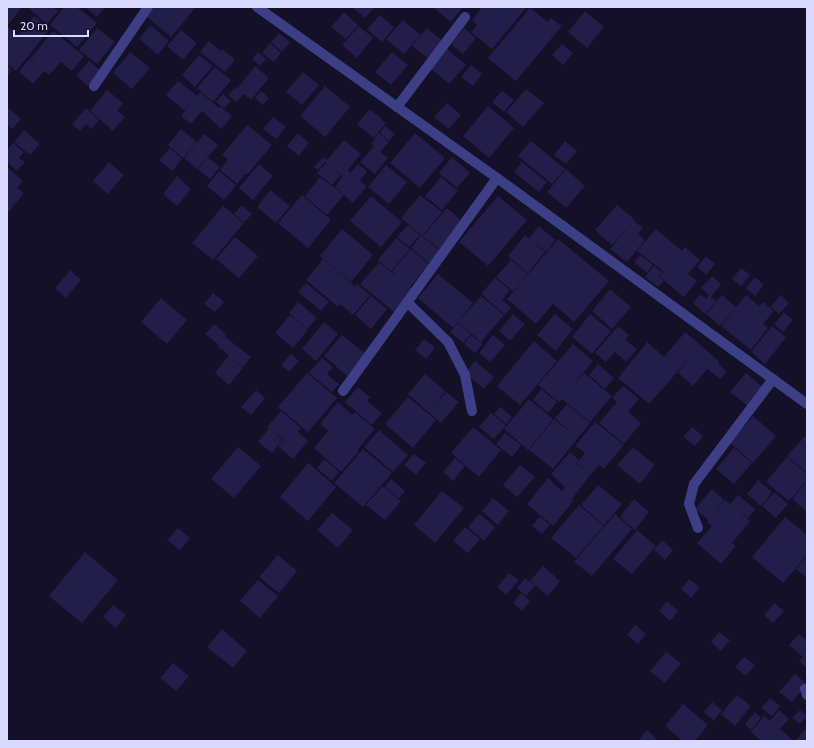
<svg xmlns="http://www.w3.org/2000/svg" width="814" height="748" viewBox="0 0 814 748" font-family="Cabin,sans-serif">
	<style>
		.building { fill: #221d49 }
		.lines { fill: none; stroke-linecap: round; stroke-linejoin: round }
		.service { stroke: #3c3f86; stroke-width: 10 }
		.minor { stroke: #3c3f86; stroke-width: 10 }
		.tertiary { stroke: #3c3f86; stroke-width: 10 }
	</style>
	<rect width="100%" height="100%" fill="#131028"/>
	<path class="building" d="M7,7H22L7,26Z
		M27,7H53L58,11L47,24Z
		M64,7H77L97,23L77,47L50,25Z
		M85,7H105L97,17Z
		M154,7H196L171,37L146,16Z
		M352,7H375L365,18Z
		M437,7H463L451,22L435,9Z
		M482,7H527L492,49L471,32L477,25L472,20Z
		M530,8L548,22L551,18L562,26L516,81L488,58Z
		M585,11L604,27L587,48L568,32Z
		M344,12L358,25L346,39L331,27Z
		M380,15L394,27L382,42L367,29Z
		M34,16L50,29L16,71L7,64V26L18,35Z
		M403,20L421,35L404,54L386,39Z
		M150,25L169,41L158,55L139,39Z
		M359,26L373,38L357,58L342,45Z
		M97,28L115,42L97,64L79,50Z
		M427,28L443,41L429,59L412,46Z
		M464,28L476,38L463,54L451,44Z
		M181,30L197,43L183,60L167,46Z
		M53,31L84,56L72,71L61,62L49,75L44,71L33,84L19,72L29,59L42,70L30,59Z
		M279,33L290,42L282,52L271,42Z
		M209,41L221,51L222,49L235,60L225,72L200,52Z
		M270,43L281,53L274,62L262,53Z
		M562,44L573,53L563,65L552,55Z
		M447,49L466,65L449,84L431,69Z
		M130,52L150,68L132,89L113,73Z
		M258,52L266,59L260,66L252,59Z
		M392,52L408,65L391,85L375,72Z
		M199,55L213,66L195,87L182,75Z
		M89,61L101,71L88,86L76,76Z
		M7,65L12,70L7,76Z
		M471,65L482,74L473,86L461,77Z
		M255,66L269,78L251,100L243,94L237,102L228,95L235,87L237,89Z
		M215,67L231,80L213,102L197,88Z
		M303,72L319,85L302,105L286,92Z
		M178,81L197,96L200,92L219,108L220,106L232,116L221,129L202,111L191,124L181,116L189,105L184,110L166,95Z
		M325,86L350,107L325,137L300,116Z
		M526,89L544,103L523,127L506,112Z
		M107,90L123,103L117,110L125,117L113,131L90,111Z
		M261,91L269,98L263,105L255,98Z
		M502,91L514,100L504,112L492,102Z
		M223,94L231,101L224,108L216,102Z
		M447,103L461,115L449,129L434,117Z
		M488,106L514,128L489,158L463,136Z
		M7,107L21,119L12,129L7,124Z
		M86,108L99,120L92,129L86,124L80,131L72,124Z
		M370,109L386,123L374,138L357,124Z
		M273,117L286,127L276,139L263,129Z
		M247,125L272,145L247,175L231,162L245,174L237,184L220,170L228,160L222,155Z
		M385,126L395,134L389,141L380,133Z
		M181,129L197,142L183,158L168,145Z
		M24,130L40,144L30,155L14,142Z
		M298,133L309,143L299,156L287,146Z
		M379,133L389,142L380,152L388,158L375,174L360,162L374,146L371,143Z
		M415,133L445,158L420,188L390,163Z
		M204,134L218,145L197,169L184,158Z
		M344,140L361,154L348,170L350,173L358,164L367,171L360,181L367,186L353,203L335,187L343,176L325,162L318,170L314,167L323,157L327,160Z
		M531,141L565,169L552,184L518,156Z
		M565,141L577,151L566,164L554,155Z
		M13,143L24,152L19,158L25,162L17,171L7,162V150Z
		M170,148L182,159L172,171L159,160Z
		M208,157L220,167L210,179L198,169Z
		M452,157L470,173L457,188L439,173Z
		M109,162L124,175L108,194L93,181Z
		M522,162L547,182L539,192L514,172Z
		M326,163L341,175L332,185L317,173Z
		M259,164L273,176L253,200L239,188Z
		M386,165L407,182L389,204L368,187Z
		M7,167L23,181L17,188L24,193L7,214Z
		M566,169L585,186L566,208L547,192Z
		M219,171L236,185L224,200L207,186Z
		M177,176L191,189L177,206L163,194Z
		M320,177L344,195L327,215L305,196Z
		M441,177L458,191L442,210L425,196Z
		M270,190L290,206L276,223L257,207Z
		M302,195L331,220L308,248L278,223Z
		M420,195L442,212L422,236L440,251L429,263L411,248L421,235L401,218Z
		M371,196L402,222L381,247L350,221Z
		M498,196L527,220L488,266L459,242Z
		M242,205L252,214L244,222L234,214Z
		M617,205L634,219L633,220L643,228L638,234L645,240L627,262L610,249L631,224L612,245L595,230Z
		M223,206L244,223L213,260L192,243Z
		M447,208L463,222L440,250L423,236Z
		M408,225L420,235L409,247L397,237Z
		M539,226L555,240L546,252L529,238Z
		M342,229L373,255L351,282L320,256Z
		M656,229L682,251L685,247L700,260L688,274L697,281L684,297L660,277L664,272L637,251Z
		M525,235L545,252L528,273L508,256Z
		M235,237L258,256L239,278L216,259Z
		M396,238L410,249L391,271L378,260Z
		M558,239L609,281L574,322L553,304L536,324L507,299Z
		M411,249L429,264L410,287L413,289L394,312L360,284L379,262L394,274V273L392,271Z
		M640,255L653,265L647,273L634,262Z
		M706,256L715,264L706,275L697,267Z
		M323,259L355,286L338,307L306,280Z
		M511,260L528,274L513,291L496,277Z
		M654,266L663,273L659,277L658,276L664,281L658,287L645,277Z
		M741,268L750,275L741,286L732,279Z
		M70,270L81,280L66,298L55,288Z
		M438,274L473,303L453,328L418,298Z
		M712,276L721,284L711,297L716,301L705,314L693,303L700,294L706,299L709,295L701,288Z
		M755,277L764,285L755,296L746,288Z
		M495,278L510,290L502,300L511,308L505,315L481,294Z
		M306,283L329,302L321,311L298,292Z
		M357,284L370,295L353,315L340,304Z
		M610,289L631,307L612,329L592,311Z
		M213,293L224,302L215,312L204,304Z
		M722,295L736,307L720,326L706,314Z
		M746,295L759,306L763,302L774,311L763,324L768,328L751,350L721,326Z
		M780,295L789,303L779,314L771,307Z
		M371,296L387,309L371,329L355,315Z
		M481,296L504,315L481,342L458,322Z
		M161,298L187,320L167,344L141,322Z
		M298,302L317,318L307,329L289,313Z
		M784,312L793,320L783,332L774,324Z
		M513,314L525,324L510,341L499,331Z
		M555,314L573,329L556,351L537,335Z
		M590,314L611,331L592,354L572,337Z
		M290,315L308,330L293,348L275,333Z
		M324,322L338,334L316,361L302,349Z
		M458,323L471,334L463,343L450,332Z
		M214,324L226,334L224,336L251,357L243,367L231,357L243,368L229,385L215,373L229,355L217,346L218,344L205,334Z
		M618,326L629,335L625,340L637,349L626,362L615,352L606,362L595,353Z
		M772,326L786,337L765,364L751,352Z
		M685,332L720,362L718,364L727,372L720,379L707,369L693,386L678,373L688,360L649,404L618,378L647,342L664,357Z
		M342,335L366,354L347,376L324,356Z
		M471,335L483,344L475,353L464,344Z
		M493,335L505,345L490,362L479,353Z
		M424,339L435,348L426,359L415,350Z
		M534,341L557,361L520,405L497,386Z
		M573,344L593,361L572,386L584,373L612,396L590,422L562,399L559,402L538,385Z
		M291,354L299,361L289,372L281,365Z
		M322,358L333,367L327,374L339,384L332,392L309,373Z
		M475,361L494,377L484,389L465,373Z
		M598,364L614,378L605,389L589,375Z
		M307,373L337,398L308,432L278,407Z
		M746,373L763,387L748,406L730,392Z
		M425,374L445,391L434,406L446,392L459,402L441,423L408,394Z
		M623,386L639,399L628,412L641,423L624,444L599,423L617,402L612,398Z
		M358,387L370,397L367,401L382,413L372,425L345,402Z
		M541,389L557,402L548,413L533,400Z
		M256,390L265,398L251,415L241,407Z
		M408,397L436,420L413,448L385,424Z
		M529,399L553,419L528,450L504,429Z
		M338,402L352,415L355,412L375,429L357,450L359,451L341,472L314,448L328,431L335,436L320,424Z
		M567,404L590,423L553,469L529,450L554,419L575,436L555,418Z
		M500,407L512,417L506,424L494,414Z
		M281,411L301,428L298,432L308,441L293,459L278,446L283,440L289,444L275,433L282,440L272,453L258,442L269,428L267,427Z
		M491,413L506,425L494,439L479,427Z
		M753,416L776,436L753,463L730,443Z
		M595,422L624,445L604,469L599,465L590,475L577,463L585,453L575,446Z
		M473,427L501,450L479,477L451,453Z
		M692,427L703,436L695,446L683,437Z
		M379,430L408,455L393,472L364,447Z
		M505,433L521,445L512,457L496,444Z
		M807,434V473L787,456Z
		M238,447L261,466L234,498L211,479Z
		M633,447L655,465L640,484L617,465Z
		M734,448L752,463L734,484L716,469Z
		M363,449L392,473L363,507L334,483Z
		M570,452L579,460L576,463L590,475L572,499L574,500L553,526L527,504L548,478L562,491L565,487L551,474Z
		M414,454L426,463L416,475L404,465Z
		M787,457L807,474V480L789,501L766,482Z
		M455,458L465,466L453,481L443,472Z
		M324,459L339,472L332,481L317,468Z
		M308,463L336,487L308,521L280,497Z
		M520,465L535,477L517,497L503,485Z
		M391,479L405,491L399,498L385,487Z
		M758,480L772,492L761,506L747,494Z
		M807,481V512L792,499Z
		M598,485L622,504L604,525L581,505Z
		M383,486L401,501L385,520L366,505Z
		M712,489L724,500L713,514L725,500L730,504L738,495L755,509L748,518L736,508L750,521L732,543L736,546L721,564L697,543L712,526L707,522L708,520L695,509Z
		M442,491L464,508L435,543L414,525Z
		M774,492L788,504L776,518L762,506Z
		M493,498L509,511L498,525L482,511Z
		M634,499L649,512L635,530L620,517Z
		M579,505L604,526L576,558L551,538Z
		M332,513L353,530L338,548L317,530Z
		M479,514L495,527L484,541L468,527Z
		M615,514L632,529L592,576L574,562Z
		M540,517L550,525L542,534L532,526Z
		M785,517L807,535V555L783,583L752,557Z
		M465,527L480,539L468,553L453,541Z
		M178,528L190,538L180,550L167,540Z
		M637,530L656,546L632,574L613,559Z
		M662,540L673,550L665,560L654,550Z
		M85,552L118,580L82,623L49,596Z
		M278,555L297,571L279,593L259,577Z
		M807,556V578L796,569Z
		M543,566L560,581L548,596L530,581Z
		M509,573L519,580L506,595L497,587Z
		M525,578L535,586L526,596L517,588Z
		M689,579L700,587L691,598L681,589Z
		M258,580L278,596L260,618L240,601Z
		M521,593L530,601L522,611L513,603Z
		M667,601L678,611L670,621L659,611Z
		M774,603L784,611L773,623L764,615Z
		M113,605L126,615L116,628L103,617Z
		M635,625L646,634L638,644L627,635Z
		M222,629L247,651L233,668L207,647Z
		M719,632L730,640L721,651L711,642Z
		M799,634L807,640V668L799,661L803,657L789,645Z
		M666,652L681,663L665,683L650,671Z
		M744,657L755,665L746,676L735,667Z
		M173,663L189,676L176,691L160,678Z
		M795,674L807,684L792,702L779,692Z
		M737,695L751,706L735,726L721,714Z
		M770,698L780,706L772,716L761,708Z
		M712,702L722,710L714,721L704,712Z
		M683,704L708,725L695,741H683L665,726Z
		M779,710L789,719L780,729L794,741H761L751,732L764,716L770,721Z
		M800,710L807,716L800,724L792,718Z
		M755,712L761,718L751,730L745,724Z
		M807,727V741H795Z
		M647,730L657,739L656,741H638Z"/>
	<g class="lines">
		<path class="service" d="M397,107L465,17"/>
		<path class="minor" d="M94,86L148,7
			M407,302L448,342L465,375L472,411
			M343,391L497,178
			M698,528L689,504L694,484L773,379
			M805,689L807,695"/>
		<path class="tertiary" d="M257,7L497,178L807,404"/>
	</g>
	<rect width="814" height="748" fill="none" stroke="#d9d8fe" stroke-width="16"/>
	<path d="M14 30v6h74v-6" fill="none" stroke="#d9d8fe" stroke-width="2"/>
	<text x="20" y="30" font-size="12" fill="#d9d8fe" stroke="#131028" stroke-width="3" paint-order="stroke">20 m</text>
</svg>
